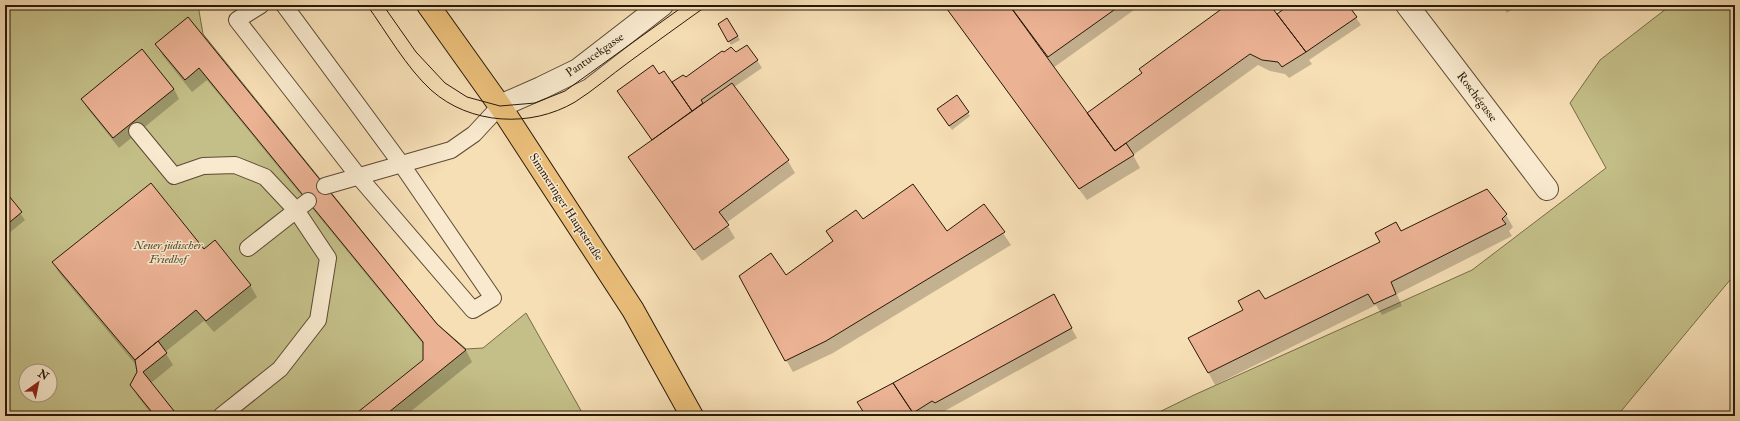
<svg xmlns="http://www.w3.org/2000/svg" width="1740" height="421" viewBox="0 0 1740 421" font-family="'IM FELL Double Pica',serif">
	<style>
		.green { fill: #c4bf88; stroke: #766c48; fill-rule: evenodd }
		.shadow { fill: #0003 }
		.building { fill: #ebb294; stroke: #281908 }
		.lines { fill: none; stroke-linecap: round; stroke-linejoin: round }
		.service-casing { stroke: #5c4a33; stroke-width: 18 }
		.minor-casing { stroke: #5c4a33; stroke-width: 24 }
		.primary-casing { stroke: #281908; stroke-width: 24 }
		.service { stroke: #f9eacf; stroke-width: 16 }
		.minor { stroke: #f9eacf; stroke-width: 22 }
		.primary { stroke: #ebbf7a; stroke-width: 22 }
		.tram { stroke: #281908; stroke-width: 1 }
		.labels { text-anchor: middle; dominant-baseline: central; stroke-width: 3; stroke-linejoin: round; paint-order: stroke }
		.street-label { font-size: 12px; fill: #281908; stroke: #f9eacf }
		.park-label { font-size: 12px; font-style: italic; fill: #574b2e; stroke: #f9eacf }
	</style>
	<rect width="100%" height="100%" fill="#f6deb5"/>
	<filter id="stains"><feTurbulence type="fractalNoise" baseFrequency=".005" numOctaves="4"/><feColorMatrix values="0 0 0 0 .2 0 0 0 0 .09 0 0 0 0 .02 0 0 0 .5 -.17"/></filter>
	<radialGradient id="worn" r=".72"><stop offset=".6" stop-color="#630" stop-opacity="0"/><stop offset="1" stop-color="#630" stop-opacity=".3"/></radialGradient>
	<path class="green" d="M5,5H201L199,11L203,34L437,324L466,349L483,348L526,313L584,416H5ZM26,371H50V395H26Z
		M1671,5H1735V274L1617,416H1151L1194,395L1472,270L1606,168L1570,103L1600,60Z"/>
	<path class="shadow" d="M944,5H1008L1010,7L1013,5H1141L1053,68L1087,114L1143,74L1229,5H1268L1282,20L1278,14L1290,5H1347L1361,25L1309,60L1312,64L1289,78L1285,74L1270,71L1258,65L1133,155L1140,168L1087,200Z
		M1501,5H1518L1507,13Z
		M188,18L436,325L466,350L472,362L405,416H355L424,361V345L207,80L192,92L163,56L156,44Z
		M727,19L740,40L731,45L719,24Z
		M736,54L757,60L762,68L734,87L788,161L795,173L726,223L735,238L702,261L636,169L652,141L618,91L659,75L672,84L683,77L686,79Z
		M174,89L179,99L119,148L88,109L82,99Z
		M957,96L970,116L952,130L940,113Z
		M5,193L25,220L8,234L5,230Z
		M984,205L1011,245L833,353L793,372L786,360V276L833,242L827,232L863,221L946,233Z
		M1506,215L1513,227L1509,231L1512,236L1397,294L1402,306L1382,315L1376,305L1215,385L1190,338L1401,232Z
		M204,250L250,285L257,297L214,332L204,321L165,352L173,365L151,383L177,416H153L138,397L131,385L138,372L136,365L60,274L53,263Z
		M1053,295L1077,338L941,413L938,411L930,416H916L912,411L913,416H867L894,384Z"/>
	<path class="building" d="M944,5H1009L1115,151L1126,143L1134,155L1079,189Z
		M1011,5H1121L1048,57L1010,6Z
		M1227,5H1270L1306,52L1282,67L1278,62L1262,60L1250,54L1115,151L1087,113L1142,73L1139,69Z
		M1289,5H1348L1357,17L1306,52L1277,14Z
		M188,17L437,324L466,350L384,416H353L423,360V342L199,68L185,80L155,44Z
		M727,18L738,36L728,42L718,24Z
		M747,45L758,60L701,100L703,103L692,111L672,82L683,75L686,77L722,51L724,52L731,47L736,52Z
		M142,49L174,89L113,138L81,99Z
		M653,65L659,74L664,71L692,111L652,140L617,91Z
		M732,83L789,160L719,212L729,225L694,250L628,157Z
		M957,95L969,112L949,126L937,109Z
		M151,183L204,249L215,240L251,285L206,321L196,310L135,360L52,262Z
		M913,184L947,231L984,204L1005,232L826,341L785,361L739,276L771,253L786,275L833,241L826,231L856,210L863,219Z
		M1487,189L1507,214L1502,219L1506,224L1391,282L1396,294L1374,304L1368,294L1208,373L1188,338L1243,310L1238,301L1259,290L1265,299L1380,242L1375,233L1396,222L1401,231Z
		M5,191L22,212L5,226Z
		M1054,294L1072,328L935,403L932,401L913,413L893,383Z
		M158,341L167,353L143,372L178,416H155L130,385L137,372L135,360Z
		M893,383L915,416H866L857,402Z"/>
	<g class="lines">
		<defs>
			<path id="service" d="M261,5L237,20L359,177L473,310L493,298L402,165L284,5
				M137,131L174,176L203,166L235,165L265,177L296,210L328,258L318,320L280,369L221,416
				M325,186L451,150L474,134L500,106
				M248,248L308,201"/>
			<path id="minor" d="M1407,5L1547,189
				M500,106L541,88L578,70L662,5"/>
			<path id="primary" d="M428,5L500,106L633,310L692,416"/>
		</defs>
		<use href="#service" class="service-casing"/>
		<use href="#minor" class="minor-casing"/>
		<use href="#primary" class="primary-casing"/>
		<use href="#service" class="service"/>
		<use href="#minor" class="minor"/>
		<use href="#primary" class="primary"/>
		<path class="tram" d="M367,5C387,33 406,67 431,90C470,125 531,128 575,102C594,90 611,75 629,62C655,43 681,24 708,5
			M383,5L416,52L445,83L467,97L500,106L535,103L565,91L685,5"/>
	</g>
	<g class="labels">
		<g class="street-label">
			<text transform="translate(595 55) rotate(-35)">Pantucekgasse</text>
			<text transform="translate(1477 97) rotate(53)">Roschégasse</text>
			<text transform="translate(566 207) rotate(57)">Simmeringer Hauptstraße</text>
		</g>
		<g class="park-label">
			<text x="168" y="245">Neuer jüdischer<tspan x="168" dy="14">Friedhof</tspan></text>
		</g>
	</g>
	<rect width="1740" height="421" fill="none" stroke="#f6deb5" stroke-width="20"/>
	<rect x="6" y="6" width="1728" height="409" fill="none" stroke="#281908" stroke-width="2"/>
	<rect x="10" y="10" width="1720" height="401" fill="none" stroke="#281908"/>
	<g transform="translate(38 383) rotate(33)"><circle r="19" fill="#f9eacf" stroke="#a5967f"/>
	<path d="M0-3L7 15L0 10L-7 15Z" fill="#8f2418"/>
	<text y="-6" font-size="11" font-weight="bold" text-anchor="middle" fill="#281908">N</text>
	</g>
	<rect width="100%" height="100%" filter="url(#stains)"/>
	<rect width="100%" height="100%" fill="url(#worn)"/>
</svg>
